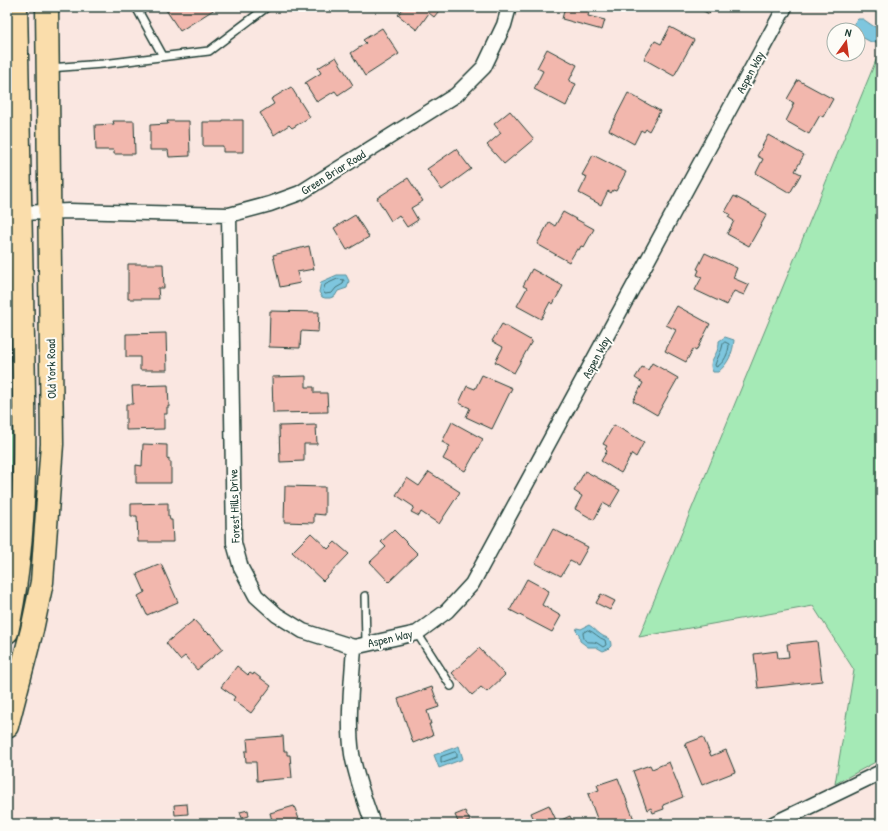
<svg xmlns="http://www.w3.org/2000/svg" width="888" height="831" viewBox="0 0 888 831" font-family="'Patrick Hand',sans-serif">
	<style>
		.green { fill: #a5eab6; stroke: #629475 }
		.water { fill: #7ec6de; stroke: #588f9a }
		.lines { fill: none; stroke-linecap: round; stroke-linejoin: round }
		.shore { stroke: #457478; stroke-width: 1 }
		.building { fill: #f2b7ad; stroke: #1f3d34 }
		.lane-casing { stroke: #1f3d34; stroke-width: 10 }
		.street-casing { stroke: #1f3d34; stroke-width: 17 }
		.highway-casing { stroke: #1f3d34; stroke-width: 25 }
		.lane { stroke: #fdfcf7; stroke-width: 7 }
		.street { stroke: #fdfcf7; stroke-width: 14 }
		.highway { stroke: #faddab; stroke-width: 22 }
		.labels { text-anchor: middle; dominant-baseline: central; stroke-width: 4; stroke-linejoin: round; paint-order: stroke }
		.street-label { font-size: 12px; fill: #1f3d34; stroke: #fdfcf7 }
	</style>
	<rect width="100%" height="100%" fill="#fae7e1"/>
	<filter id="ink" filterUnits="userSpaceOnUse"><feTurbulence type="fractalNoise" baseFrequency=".025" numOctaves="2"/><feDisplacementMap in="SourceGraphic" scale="8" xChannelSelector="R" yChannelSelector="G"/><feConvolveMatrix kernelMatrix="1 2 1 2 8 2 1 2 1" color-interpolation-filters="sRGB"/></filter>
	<g filter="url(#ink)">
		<path class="green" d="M881,48V759L835,784L854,670L813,606L639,637Z
			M14,410C11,451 13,492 7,533V413Z"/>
		<path class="water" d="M858,19H863L873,26L881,29V41L880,42H871L858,35V30H853L854,23Z
			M337,275H346L349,281L347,288L338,291L335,296L330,298H325L322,297L319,292L321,282Z
			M725,337L734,340C733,353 728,364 718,372H713C707,362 716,357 718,348C719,346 719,344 719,341Z
			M589,625C594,628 596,631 600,634C606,639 611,636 611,646L608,649L603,651L596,647H588L580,641L579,634L576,631L577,628L581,629Z
			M459,746L463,759L439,768L434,755Z"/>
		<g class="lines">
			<path class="shore" d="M338,279L344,280L343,284L336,288L332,293L325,294L323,291L325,285Z
				M725,342L729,344C729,352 724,364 716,367L715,365C717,357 722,352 723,344Z
				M588,630C595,632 598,638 605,640L606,645L603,647C601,646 599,644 597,643C590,640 584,646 583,633Z
				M455,752L457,753V757L443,762H441V757Z"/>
		</g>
		<path class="building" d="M164,7H218L180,31Z
			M404,7H442L434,17L429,13L417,30L398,15Z
			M565,7H590L588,16L605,20L602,30L562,19Z
			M696,7H712L709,14Z
			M670,27L694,40L674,76L644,59L655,41L661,44Z
			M382,28L399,54L365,76L351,53L366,43L363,40Z
			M547,49L577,65L569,81L576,84L566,106L534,89L543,71L537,68Z
			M336,57L353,85L338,95L335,91L317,102L305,83L321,73L318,68Z
			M798,80L833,99L823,117L820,115L809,134L786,121L793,107L792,106L794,103L787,99Z
			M291,87L310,117L292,128L289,125L274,135L260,113L274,104L271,99Z
			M628,93L660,111L649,131L646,129L644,132L641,130L634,144L609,130Z
			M510,111L534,139L504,164L487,145L501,133L494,124Z
			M223,120H243V152H223V146H203V122H223Z
			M113,121H134L135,154H114V150H96L95,125L114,124Z
			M167,121H189L190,156L169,157L168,150H150V125L168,124Z
			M768,135L804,155L795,171L801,174L790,193L756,173L763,159L757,156Z
			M456,149L471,169L442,190L427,169Z
			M593,155L626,172L616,191L613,190L611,193L608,191L601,205L579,193L587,177L582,175Z
			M408,178L423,201L411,208L418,220L407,227L399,215L391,221L377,198Z
			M734,196L767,214L749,246L727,234L734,221L728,217L730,214L725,212Z
			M563,212L594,229L584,247L581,246L579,250L577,249L569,262L537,244L549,222L555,226Z
			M355,215L369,237L347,250L334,228Z
			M309,246L314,269L297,272L300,283L280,287L273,255Z
			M705,253L737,268L733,278L749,285L744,295L734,291L727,305L695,290L702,277L697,275L699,270L697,269Z
			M128,264H163L164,288H158L159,299H128Z
			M532,269L563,286L553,304L550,302L541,319L517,306L527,288L523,286Z
			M677,306L710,324L696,351L693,349L686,362L665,351L676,330L666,325Z
			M270,311L319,312L318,332L301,331L300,348L269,347Z
			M502,324L532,341L514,373L495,362L503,347L492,341Z
			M166,333L167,370H140V357H126V334Z
			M652,363L678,378L657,415L633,401L643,383L635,378L642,367L648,370Z
			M482,375L512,388L492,429L466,417L470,408L459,403L467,386L475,389Z
			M306,376V387H314V393H327L328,412L273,413L272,377Z
			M168,385L169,407H167V414H164V429L126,430V404H133L132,386Z
			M452,422L483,439L465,471L443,459L450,446L442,442Z
			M316,425L317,444H304V461L280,462L279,426Z
			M614,425L644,442L636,457L632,454L621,473L601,461L607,451L605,449L607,446L603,444Z
			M143,444L167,445V459L169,458V462H171V483H136V465L142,466Z
			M585,471L620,490L610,507L603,503L594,520L575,509L582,496L574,491Z
			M429,472L460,492L439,524L421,512L419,516L411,512L414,507L396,495L407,478L419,486Z
			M285,486L325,487V515L314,514V523L284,522Z
			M168,503V516H169L170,520H172L173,542H138L137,516H131V504Z
			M553,529L588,547L578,565L570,561L561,576L535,563Z
			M394,530L418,554L389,582L370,562L386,547L381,542Z
			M311,533L328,549L335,542L349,554L323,581L292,552Z
			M161,564L178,602L147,615L138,596L145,592L137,574Z
			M527,579L549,591L542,605L561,616L552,632L510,610Z
			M601,594L615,601L610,610L596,603Z
			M194,620L205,632L206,631L209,634L210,633L223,649L197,670L185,656L180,660L166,643Z
			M817,641L822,681L758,688L754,654L777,651L778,658L789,657L787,644Z
			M479,648L505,675L487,692L481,687L472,695L452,673Z
			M237,666L248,675L250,673L253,675L254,673L271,686L251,713L233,700L235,697L221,687Z
			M432,687L439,707L427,711L431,724H429L433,735L413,743L398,699Z
			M283,736L284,751H287V755H290L292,778L257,781L256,762H246L245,751H248L247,739Z
			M703,737L711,756L726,750L735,772L702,785L685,744Z
			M669,762L683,797L663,805L664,809L653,813L651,808L647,810L633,771L650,765L652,769Z
			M618,778L635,822L629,824H599L588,794L599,790L597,785Z
			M187,804L188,814L175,815L174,805Z
			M549,805L557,822L570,816L574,824H536L531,813Z
			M294,806L299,819L300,818L301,822L304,821L305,824H273L270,813Z
			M248,810L249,816L242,818L240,812Z
			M465,811L470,821L459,824L455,815Z"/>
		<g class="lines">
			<defs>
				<path id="lane" d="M136,7L163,56
					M49,68L103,64L209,51L267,7
					M365,596L366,644
					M417,633L451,686"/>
				<path id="street" d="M7,210L21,213L69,211L229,215L270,204L300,193L456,95L484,67L504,25L509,7
					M229,215L234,543L241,568L256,596L277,615L303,631L354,647C352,682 347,719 352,754C356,778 365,801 373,824
					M354,647L417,633L447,611L472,584L785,7
					M773,824L881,772"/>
				<path id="highway" d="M7,632C28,537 25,437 23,340C21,229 18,118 16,7
					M7,726L32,630L42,582L52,444L47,7"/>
			</defs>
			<use href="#lane" class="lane-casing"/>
			<use href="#street" class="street-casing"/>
			<use href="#highway" class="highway-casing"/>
			<use href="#lane" class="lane"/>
			<use href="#street" class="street"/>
			<use href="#highway" class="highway"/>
		</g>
	</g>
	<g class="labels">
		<g class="street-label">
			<text transform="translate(750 72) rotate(-62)">Aspen Way</text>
			<text transform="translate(333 172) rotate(-32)">Green Briar Road</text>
			<text transform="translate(596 357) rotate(-62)">Aspen Way</text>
			<text transform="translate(51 369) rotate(-91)">Old York Road</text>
			<text transform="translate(234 506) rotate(-92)">Forest Hills Drive</text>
			<text transform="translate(390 638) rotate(-13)">Aspen Way</text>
		</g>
	</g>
	<rect width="888" height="831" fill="none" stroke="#fdfcf7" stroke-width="24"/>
	<rect x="12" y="12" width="864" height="807" fill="none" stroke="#1f3d34" stroke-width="1.5" filter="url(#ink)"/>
	<g transform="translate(846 42) rotate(14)"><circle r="19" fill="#fdfcf7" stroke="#a4b0a9"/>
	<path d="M0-3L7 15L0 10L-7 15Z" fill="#c8321e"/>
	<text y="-6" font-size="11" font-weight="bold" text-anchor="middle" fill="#1f3d34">N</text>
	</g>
</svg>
